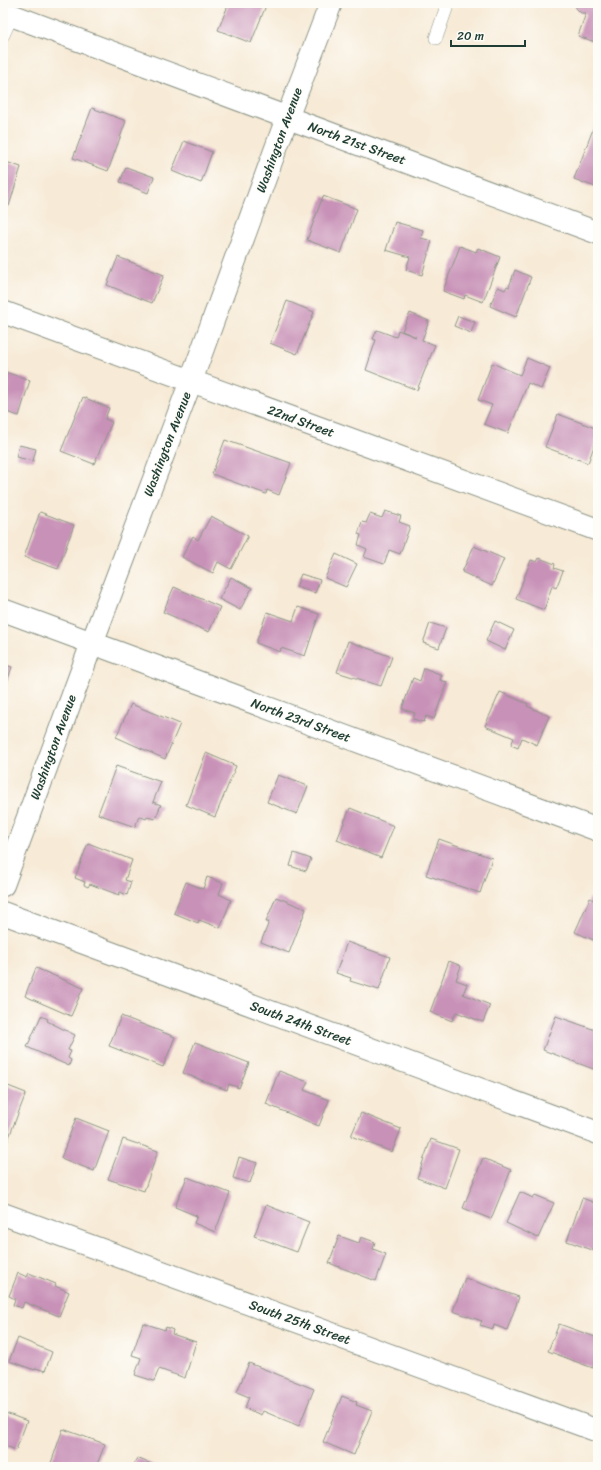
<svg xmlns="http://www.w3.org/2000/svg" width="601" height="1470" viewBox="0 0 601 1470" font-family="Sriracha,sans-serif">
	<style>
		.building { fill: #c891b7 }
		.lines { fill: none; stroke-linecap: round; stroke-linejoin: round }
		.service-casing { stroke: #8b9485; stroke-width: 14 }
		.minor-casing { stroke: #8b9485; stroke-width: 24 }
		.service { stroke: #fff; stroke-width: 13 }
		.minor { stroke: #fff; stroke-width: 22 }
		.labels { text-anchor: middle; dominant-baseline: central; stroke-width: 3; stroke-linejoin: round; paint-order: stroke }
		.street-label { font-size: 13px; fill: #1f3d34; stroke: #fdfcf7 }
	</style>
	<rect width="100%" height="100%" fill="#fdfcf7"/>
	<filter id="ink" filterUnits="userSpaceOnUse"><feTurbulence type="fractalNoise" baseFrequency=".025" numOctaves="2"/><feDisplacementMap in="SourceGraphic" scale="8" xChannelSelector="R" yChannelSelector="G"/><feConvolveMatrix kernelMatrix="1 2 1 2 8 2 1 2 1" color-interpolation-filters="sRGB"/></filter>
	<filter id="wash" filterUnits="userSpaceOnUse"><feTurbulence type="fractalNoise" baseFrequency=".012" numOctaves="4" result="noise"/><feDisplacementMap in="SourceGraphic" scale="16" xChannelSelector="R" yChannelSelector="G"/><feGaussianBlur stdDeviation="0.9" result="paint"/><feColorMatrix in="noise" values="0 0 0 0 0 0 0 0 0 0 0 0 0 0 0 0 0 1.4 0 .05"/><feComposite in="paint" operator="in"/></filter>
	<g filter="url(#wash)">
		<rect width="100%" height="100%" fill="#f7ead6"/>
		<g id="blocks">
			<path class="building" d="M229,3H267L251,43L218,30Z
				M575,3H598V43L578,36L586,13H581L576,8Z
				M92,108L126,121L108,171L73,158Z
				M598,116V188L574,179Z
				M184,141L212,152L201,183L172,171Z
				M3,161L21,167L9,206L3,204Z
				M126,167L154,177L148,193L120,182Z
				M323,196L357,209L341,253L307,240Z
				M395,222L423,230L421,238L432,241L422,275L406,270L410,257L386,250Z
				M460,246L476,252L478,248L500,257L483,302L465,295L464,299L443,291Z
				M118,257L164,275L152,303L107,285Z
				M515,270L531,277L516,317L490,306L498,287L505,290L507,286L509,287Z
				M287,301L314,312L297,354L270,343Z
				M410,313L429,321L422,340L435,345L417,390L366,370L376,340L373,339L377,330L396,337L398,330L416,337L402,331Z
				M458,316L475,322L471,333L454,326Z
				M527,358L550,368L541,389L528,383L508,433L484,424L492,405L478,400L492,363L520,375Z
				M3,367L6,368L5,372L30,380L19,416L3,411Z
				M83,397L109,408L105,419L112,422L94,464L61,451Z
				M558,414L598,429V435L588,463L545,447Z
				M225,440L291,463L279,495L267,490L266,494L212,474Z
				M19,445L36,449L33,461L16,457Z
				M385,511L401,516L399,522L410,526L400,554L389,550L384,564L364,557L367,549L358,545L361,535L358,534L362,522L366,523L370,514L382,518Z
				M40,512L74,525L58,569L24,557Z
				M211,516L248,536L231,569L218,562L213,573L182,557L193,536L198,540Z
				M474,546L504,559L492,586L462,572Z
				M336,554L357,564L346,587L325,578Z
				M539,558L555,564L554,568L563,571L556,588L552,586L544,610L516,599L531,560L537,562Z
				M301,574L320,580L315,593L296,587Z
				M231,577L252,588L240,610L219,599Z
				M174,587L220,607L209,632L163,612Z
				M298,607L319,614L305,656L281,648L280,652L256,643L267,612L293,621Z
				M495,621L514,630L505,650L486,641Z
				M430,623L446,628L439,648L423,643Z
				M348,641L392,657L381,686L337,672Z
				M3,664L12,667L3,693Z
				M424,668L442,675L440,680L447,682L434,719L426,716L424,722L413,719L415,713L402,709L413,678L420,681Z
				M500,692L528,704L527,706L549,716L537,745L522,738L518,748L511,745L514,738L485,726Z
				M131,704L180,724L165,759L116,737Z
				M206,753L236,766L215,817L186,805Z
				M116,766L161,782L153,802L161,805L155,819L147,817L146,819L139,816L135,827L98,814Z
				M278,775L308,786L297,814L267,802Z
				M350,808L394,826L381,858L337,840Z
				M439,839L492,858L480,893L426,875Z
				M88,843L132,860L125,880L131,882L127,895L120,892L119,895L90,884L88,887L84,885L85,882L75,878Z
				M294,853L311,859L306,871L290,866Z
				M207,877L223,883L219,894L231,900L220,928L199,920L198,923L174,913L186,882L203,889Z
				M276,897L306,909L289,953L261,942L269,922H266Z
				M590,898L598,902V942L575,932Z
				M347,942L390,957L379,990L350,981L351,978L336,973Z
				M449,961L461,966L456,980L467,984L463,994L490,1005L483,1022L456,1012L452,1021L430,1012Z
				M36,968L83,988L71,1016L25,996Z
				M41,1016L48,1019L47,1021L75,1035L68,1050L71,1051L68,1058L71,1060L69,1066L27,1047Z
				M121,1016L175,1037L163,1067L109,1046Z
				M556,1016L598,1031V1065L596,1070L543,1050Z
				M195,1042L249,1063L239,1088L229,1084L227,1090L183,1073Z
				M279,1071L308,1082L304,1090L329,1100L319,1126L266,1104Z
				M3,1084L26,1093L6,1145L3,1144Z
				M361,1113L401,1129L392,1152L351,1136Z
				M76,1118L109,1131L94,1171L61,1158Z
				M123,1139L158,1151L144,1191L108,1179Z
				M431,1139L459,1149L445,1188L417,1178Z
				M239,1157L257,1163L250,1183L233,1178Z
				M483,1158L511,1170L491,1219L463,1208Z
				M187,1177L230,1193L215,1232L194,1223L197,1216L175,1207Z
				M520,1192L533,1198L535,1195L554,1203L538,1238L506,1223Z
				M582,1198L598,1204V1252L567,1241Z
				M266,1205L309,1222L297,1252L254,1236Z
				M339,1236L359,1243L361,1237L375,1242L373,1249L386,1254L376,1281L329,1263Z
				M18,1273L27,1277L29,1273L56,1284L55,1286L69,1292L59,1316L24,1302L22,1308L13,1305L15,1299L9,1296Z
				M465,1278L519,1297L507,1330L494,1325L493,1329L480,1325L482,1321L453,1311Z
				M143,1323L165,1330L166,1327L173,1330L172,1334L196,1342L185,1378L159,1369L154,1381L135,1375L141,1358L132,1355Z
				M559,1324L598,1338V1354L593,1368L548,1351Z
				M18,1338L52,1352L45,1371L36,1368L35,1370L9,1361Z
				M249,1363L314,1389L299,1426L263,1411L261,1415L245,1408L249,1397L237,1392Z
				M342,1396L357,1402L356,1405L372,1411L354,1455L323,1442Z
				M3,1412L27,1421L16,1450L3,1445Z
				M63,1429L105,1444L96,1467H60L51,1463Z
				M137,1458L158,1467H133Z"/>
		</g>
	</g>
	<g filter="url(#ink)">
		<use href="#blocks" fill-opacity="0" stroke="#8b9485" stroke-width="1"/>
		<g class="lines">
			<defs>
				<path id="service" d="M3,35L12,15
					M436,38L448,3"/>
				<path id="minor" d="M3,12L598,233
					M3,312L598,530
					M3,610L598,830
					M3,885L92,643L191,381L287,118L331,3
					M3,913L598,1133
					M3,1214L598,1431"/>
			</defs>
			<use href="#service" class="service-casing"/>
			<use href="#minor" class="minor-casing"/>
			<use href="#service" class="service"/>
			<use href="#minor" class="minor"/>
		</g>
	</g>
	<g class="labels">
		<g class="street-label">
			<text transform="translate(279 140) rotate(-70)">Washington Avenue</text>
			<text transform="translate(357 143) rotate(20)">North 21st Street</text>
			<text transform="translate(301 421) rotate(20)">22nd Street</text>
			<text transform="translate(167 444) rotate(-69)">Washington Avenue</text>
			<text transform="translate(301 720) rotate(20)">North 23rd Street</text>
			<text transform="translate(53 747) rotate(-70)">Washington Avenue</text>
			<text transform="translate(301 1023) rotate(20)">South 24th Street</text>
			<text transform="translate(300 1322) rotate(20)">South 25th Street</text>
		</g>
	</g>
	<rect width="601" height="1470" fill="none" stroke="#fdfcf7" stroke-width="16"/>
	<path d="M451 40v6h74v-6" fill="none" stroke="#1f3d34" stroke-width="2"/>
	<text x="457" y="40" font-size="12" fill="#1f3d34" stroke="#fdfcf7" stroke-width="3" paint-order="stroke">20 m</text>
</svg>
